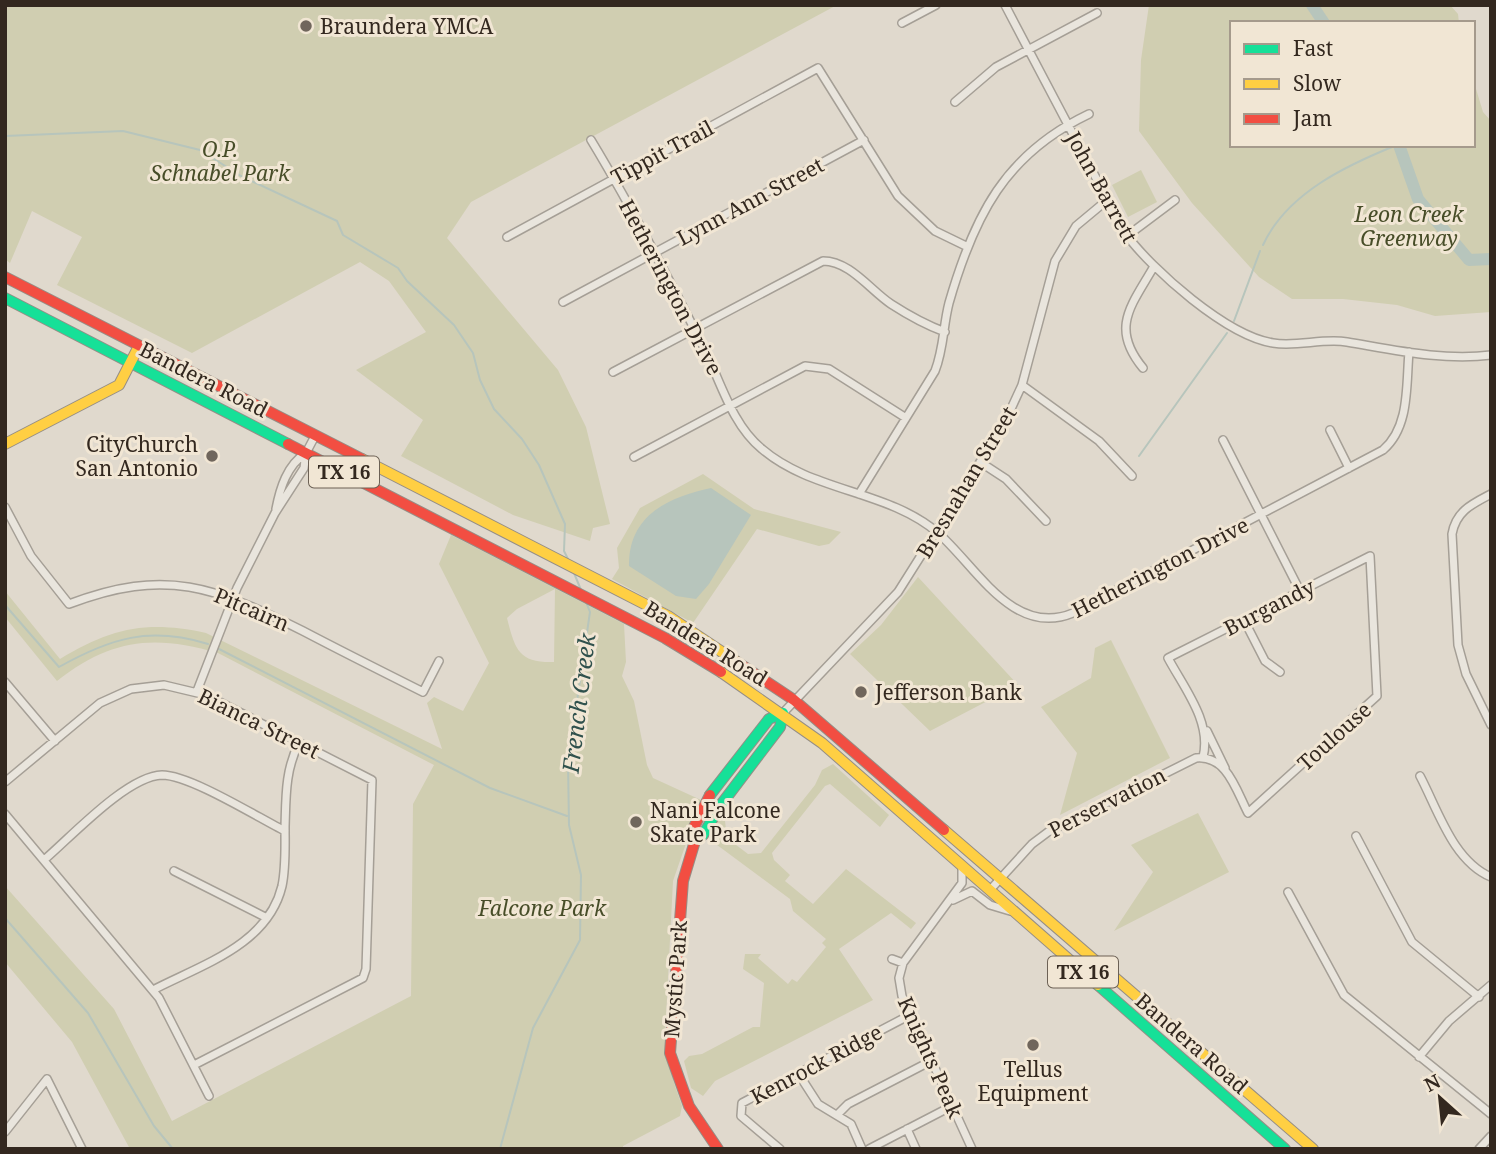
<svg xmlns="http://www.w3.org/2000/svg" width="1496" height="1154" viewBox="0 0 1496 1154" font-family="'Noto Serif',serif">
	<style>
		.green { fill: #d0ceb1; fill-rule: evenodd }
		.water { fill: #b7c5bc }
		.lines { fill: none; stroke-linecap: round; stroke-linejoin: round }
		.stream { stroke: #b7c5bc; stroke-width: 2 }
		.river { stroke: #b7c5bc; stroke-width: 12 }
		.street-casing { stroke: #a59f96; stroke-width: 10 }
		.fast-casing { stroke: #958e86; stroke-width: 12 }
		.slow-casing { stroke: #958e86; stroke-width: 12 }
		.jam-casing { stroke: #958e86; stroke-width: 12 }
		.street { stroke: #e9e5dd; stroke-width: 7 }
		.fast { stroke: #16e098; stroke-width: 10 }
		.slow { stroke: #ffcf43; stroke-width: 10 }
		.jam { stroke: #f24e42; stroke-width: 10 }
		.poi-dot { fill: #70665c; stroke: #f1e6d4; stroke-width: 2.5 }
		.labels { text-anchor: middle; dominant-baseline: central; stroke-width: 6; stroke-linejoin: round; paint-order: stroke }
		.shield { fill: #f1e6d4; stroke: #6c6155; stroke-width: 2 }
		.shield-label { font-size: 19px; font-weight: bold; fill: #33281f }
		.poi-label { font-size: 21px; fill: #33281f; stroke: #f1e6d4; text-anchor: start }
		.park-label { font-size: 21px; font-style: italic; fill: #474d28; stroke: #f1e6d4 }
		.street-label { font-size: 21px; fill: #33281f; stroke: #f1e6d4 }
		.water-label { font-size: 23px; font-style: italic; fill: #30514d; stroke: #f1e6d4 }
	</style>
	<rect width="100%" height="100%" fill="#e0d9cd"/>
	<path class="green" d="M5,5H837L471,202L447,238L558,370L586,427L610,524L593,528L590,541L513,515L401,456L423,420L356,370L426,332L389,281L360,262L192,353L57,285L82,237L32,211L10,263L5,259Z
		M1149,5H1450L1458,14L1459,23H1232V145H1473V79L1483,112L1491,121V312L1435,316L1397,305L1343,299H1292L1259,277L1192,203L1139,131L1141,60Z
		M1141,170L1157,202L1128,217L1112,185Z
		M703,474L754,509L841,532L829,544L819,546L757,529L693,623L612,579L619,568L617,548L640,508Z
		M451,535L624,624L626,662L622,676L634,701L647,765L653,778L701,800L673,881L665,1037L674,1083L682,1106L680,1116L623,1146V1149H130L72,1042L5,962V886L114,1009L172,1121L411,996L413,804L434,765L218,653C154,634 110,639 57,681L5,617V591L60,659C111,628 147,620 206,633L442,749L427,703L434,697L463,711L489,663L439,564ZM555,589L554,662C519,663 515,650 507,618L517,609Z
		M918,577L1018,685L930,731L850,654L881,625Z
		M1111,640L1170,758L1060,815L1077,753L1041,707L1091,678L1095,648Z
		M833,764L889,815L880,827L830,784L825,786L772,853L774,860L790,875L785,881L813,904L846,869L916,923L911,929L891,913L839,949L873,1000L715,1081L703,1096L691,1088L684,1061L689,1056L702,1054L753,1027H760L764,983L743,969L745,954H761L758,958L788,984L792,979L797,982L826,947L822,943L826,939L793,911L790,899L709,839L719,818L725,821L727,838L748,854L761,853L815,785L822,770Z
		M1198,813L1229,872L1114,931L1153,872L1131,845Z"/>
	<path class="water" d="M711,488L751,515L709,584L696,599L676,596L629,566C628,516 668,497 711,488Z"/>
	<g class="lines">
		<path class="stream" d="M5,136L123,131L200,150L241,176L337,221L343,235L398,268L407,281L454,325L473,353L480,380L494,409L522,439L539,465L565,524L564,551L569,561
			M1263,245C1287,193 1347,165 1397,145
			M1234,321L1260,251
			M1139,456L1227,333
			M574,573L581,590
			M5,605L59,667C111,638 149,626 208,644
			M219,649L490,788L567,816
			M5,918L88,1013L154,1126L173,1149
			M500,1149L533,1028L580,940L581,875L569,825L568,762L590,612L586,602"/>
		<path class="river" d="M1312,5L1324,23
			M1399,145L1418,199L1469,260L1491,259"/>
		<defs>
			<path id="street" d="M1005,5L1125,233C1152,270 1227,336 1273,343C1297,347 1323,338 1347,342C1395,350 1443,361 1491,355
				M902,23L936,5
				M955,102L996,67L1097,13
				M591,140C631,206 667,275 702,344C720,379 731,424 762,449C812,492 888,490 938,533C976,566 1013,638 1073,613L1383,450C1410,427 1406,385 1409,352
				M1127,236L1175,200
				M507,237L818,68L898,196L935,231L968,247
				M563,302L864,140
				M1143,368C1110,328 1131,306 1153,268
				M613,372L823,261C850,261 870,290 891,304C908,315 926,325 945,332
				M1022,385L1099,441L1132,476
				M1330,430L1349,468
				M1223,440L1300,591
				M634,457L805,366L829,369L906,418
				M980,462L1006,479L1046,521
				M859,494L935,371C944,348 943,326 949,303C974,216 1005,154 1089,114
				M1491,494C1472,504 1456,511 1452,534L1458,645L1466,674L1491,725
				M5,507L31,556L69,604C166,567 215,587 303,631C343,652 383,672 423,692L439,661
				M276,509C280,488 287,465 306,453
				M1244,620L1265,661L1280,672
				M5,682L55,741
				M197,691L237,588L275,513L304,468L306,453L315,436
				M783,713L898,592L980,462L1004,424L1022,385L1055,261L1076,226L1106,201
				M1207,731L1225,768
				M1420,776C1438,810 1453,861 1491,877
				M5,782L100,703L131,689L164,685L206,695L372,780L366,969L363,978L194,1065
				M5,814L159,998L209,1096
				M1356,836L1412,942L1479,997
				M44,860C71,837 127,776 162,775C190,775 257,817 285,831
				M962,867V883L903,963L899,978L902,996L972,1149
				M174,871L267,918
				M990,890L1032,844L1048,832L1196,758C1227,755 1236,790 1248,813L1377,696L1370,556L1168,658C1184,688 1212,722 1203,757
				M1288,892L1344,995L1491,1114
				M953,900L972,891L990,905L1010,911
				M892,959L903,963
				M153,990C201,965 268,945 282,886C286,867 285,846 285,827C286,797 285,770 299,743
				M1419,1057L1449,1021L1491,985
				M798,1073L818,1104L851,1124L862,1149
				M838,1114L848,1104L931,1061
				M907,1129L916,1149
				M5,1132L47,1079L82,1149
				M780,1149L741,1116L742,1103L910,1015
				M869,1149L952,1106
				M1479,1149L1491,1136"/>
			<path id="fast" d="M5,298L288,444
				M695,841L703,835L720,806L780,727L783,713L769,719L710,795
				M1098,985L1285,1149"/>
			<path id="slow" d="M5,444L119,385L139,346
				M362,459L668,616L737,662
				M721,672L822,743L1098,985
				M944,830L1313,1149"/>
			<path id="jam" d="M5,277L362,459
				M288,444L665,638L721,672
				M737,662L794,700L944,830
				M710,795L693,829L695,841L683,881L670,1053L689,1106L718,1149"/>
		</defs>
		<use href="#street" class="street-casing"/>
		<use href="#fast" class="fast-casing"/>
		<use href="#slow" class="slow-casing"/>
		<use href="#jam" class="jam-casing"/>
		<use href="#street" class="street"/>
		<use href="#fast" class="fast"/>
		<use href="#slow" class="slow"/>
		<use href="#jam" class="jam"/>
	</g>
	<g class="poi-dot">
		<circle cx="306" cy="26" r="7"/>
		<circle cx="212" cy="456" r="7"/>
		<circle cx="861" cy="692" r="7"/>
		<circle cx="636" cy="822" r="7"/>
		<circle cx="1033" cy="1045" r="7"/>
	</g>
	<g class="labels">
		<g class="shield">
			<rect x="309" y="456.5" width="70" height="31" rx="5"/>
			<rect x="1048" y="956.5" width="70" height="31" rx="5"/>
		</g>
		<g class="shield-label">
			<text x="344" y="472">TX 16</text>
			<text x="1083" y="972">TX 16</text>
		</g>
		<g class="poi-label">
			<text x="320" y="26">Braundera YMCA</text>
			<text x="198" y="444" text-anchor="end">CityChurch<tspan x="198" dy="24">San Antonio</tspan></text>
			<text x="875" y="692">Jefferson Bank</text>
			<text x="650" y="810">Nani Falcone<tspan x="650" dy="24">Skate Park</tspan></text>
			<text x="1033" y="1069" text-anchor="middle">Tellus<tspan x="1033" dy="24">Equipment</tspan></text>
		</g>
		<g class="park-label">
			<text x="220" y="149">O.P.<tspan x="220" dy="24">Schnabel Park</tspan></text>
			<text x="1409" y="214">Leon Creek<tspan x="1409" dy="24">Greenway</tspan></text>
			<text x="542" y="908">Falcone Park</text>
		</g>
		<g class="street-label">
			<text transform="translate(662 152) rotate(-28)">Tippit Trail</text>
			<text transform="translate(1102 187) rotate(61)">John Barrett</text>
			<text transform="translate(750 201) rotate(-28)">Lynn Ann Street</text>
			<text transform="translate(671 287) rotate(62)">Hetherington Drive</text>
			<text transform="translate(204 379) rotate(27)">Bandera Road</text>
			<text transform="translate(966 482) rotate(-59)">Bresnahan Street</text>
			<text transform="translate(1160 567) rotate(-27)">Hetherington Drive</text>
			<text transform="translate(1269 607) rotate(-27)">Burgandy</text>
			<text transform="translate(252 609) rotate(23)">Pitcairn</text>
			<text transform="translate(706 643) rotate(32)">Bandera Road</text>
			<text transform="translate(259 723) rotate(26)">Bianca Street</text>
			<text transform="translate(1334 736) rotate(-42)">Toulouse</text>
			<text transform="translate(1107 802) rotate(-27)">Perservation</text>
			<text transform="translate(675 979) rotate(-86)">Mystic Park</text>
			<text transform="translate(1192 1043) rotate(41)">Bandera Road</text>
			<text transform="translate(931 1057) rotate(66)">Knights Peak</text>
			<text transform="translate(816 1064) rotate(-28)">Kenrock Ridge</text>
		</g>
		<g class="water-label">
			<text transform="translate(578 703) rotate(-83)">French Creek</text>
		</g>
	</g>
	<rect width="1496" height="1154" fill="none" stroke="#33281f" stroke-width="14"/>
	<rect x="1230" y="21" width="245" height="126" fill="#f1e6d4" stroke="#a59a8c" stroke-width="2"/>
	<rect x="1244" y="44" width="35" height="10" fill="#16e098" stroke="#a59a8c" stroke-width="2"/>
	<text x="1293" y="56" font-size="21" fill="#33281f">Fast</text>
	<rect x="1244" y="79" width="35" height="10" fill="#ffcf43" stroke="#a59a8c" stroke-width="2"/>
	<text x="1293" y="91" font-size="21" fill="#33281f">Slow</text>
	<rect x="1244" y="114" width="35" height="10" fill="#f24e42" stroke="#a59a8c" stroke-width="2"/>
	<text x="1293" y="126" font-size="21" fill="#33281f">Jam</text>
	<g transform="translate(1440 1098) rotate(333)" stroke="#f1e6d4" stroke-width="5" paint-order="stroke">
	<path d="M0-5L12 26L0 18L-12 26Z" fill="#33281f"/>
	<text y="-10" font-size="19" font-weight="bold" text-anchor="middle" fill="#33281f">N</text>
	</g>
</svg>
